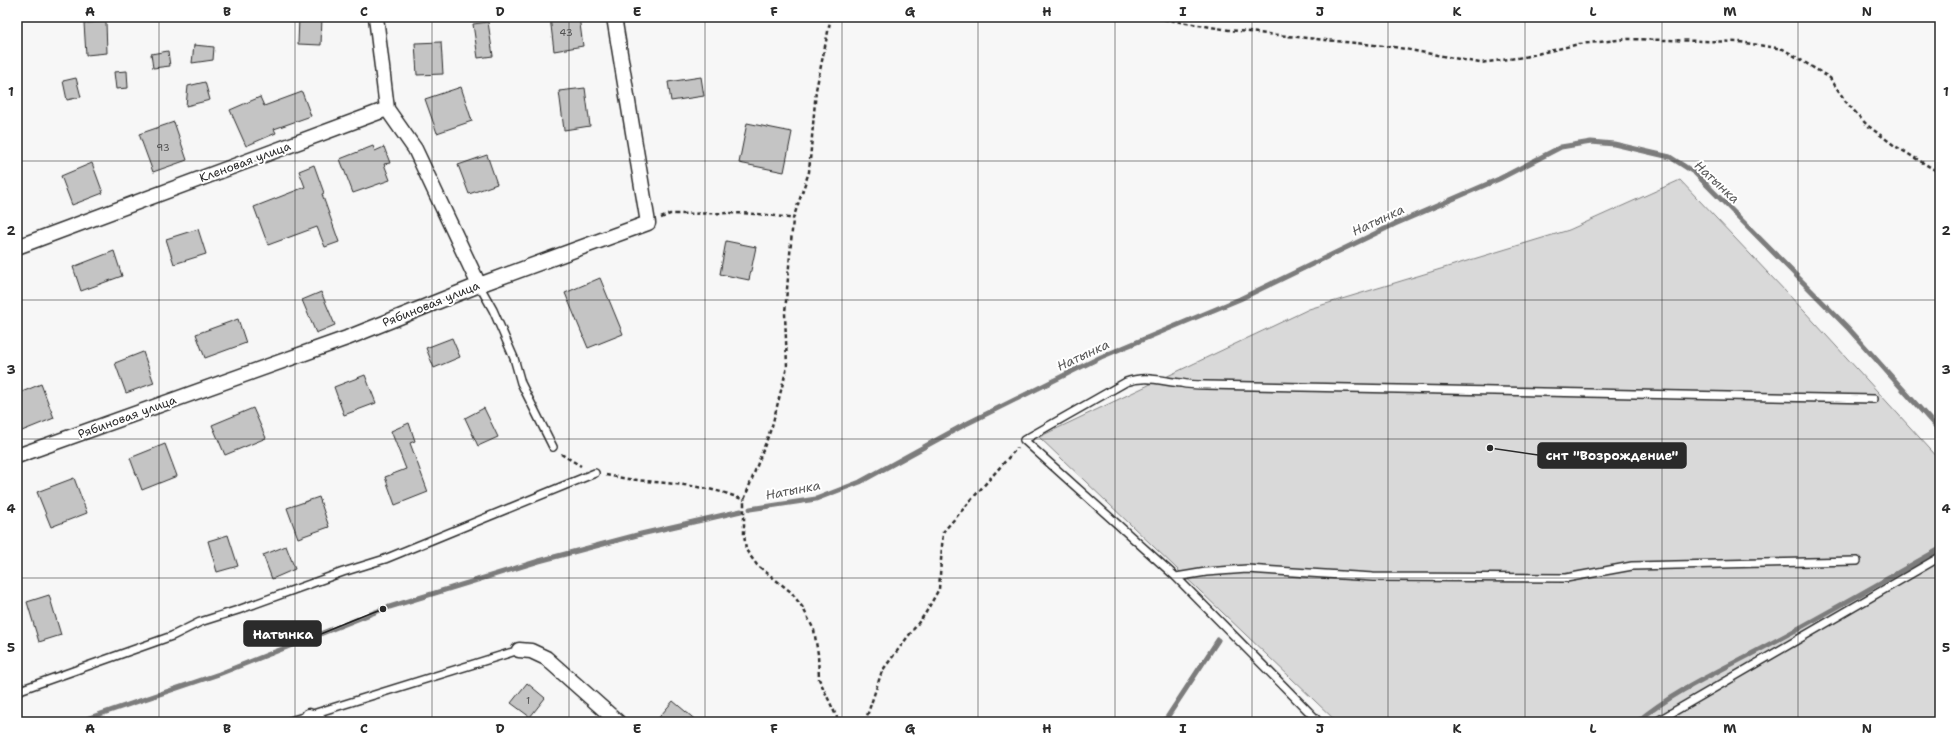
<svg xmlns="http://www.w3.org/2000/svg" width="1957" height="739" viewBox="0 0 1957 739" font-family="'Shantell Sans',sans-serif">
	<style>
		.green { fill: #d9d9d9; stroke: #828282 }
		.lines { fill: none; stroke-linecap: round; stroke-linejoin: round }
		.stream { stroke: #7b7b7b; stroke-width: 5 }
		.building { fill: #c4c4c4; stroke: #2b2b2b }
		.service-casing { stroke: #2b2b2b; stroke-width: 10 }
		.minor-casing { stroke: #2b2b2b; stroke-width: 17 }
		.path { stroke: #2b2b2b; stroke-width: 2.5; stroke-dasharray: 4 3; stroke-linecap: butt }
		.service { stroke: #fff; stroke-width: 7 }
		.minor { stroke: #fff; stroke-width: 14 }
		.grid { fill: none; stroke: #2b2b2b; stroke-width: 1; stroke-opacity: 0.55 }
		.labels { text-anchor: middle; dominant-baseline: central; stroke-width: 4; stroke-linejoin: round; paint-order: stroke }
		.number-label { font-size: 10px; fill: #515151 }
		.street-label { font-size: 12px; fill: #2b2b2b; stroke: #fff }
		.water-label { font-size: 13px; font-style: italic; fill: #5a5a5a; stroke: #fff }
		.leader { fill: none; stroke: #2b2b2b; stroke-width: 1.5 }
		.callout-dot { fill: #2b2b2b; stroke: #fff; stroke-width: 1.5 }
		.callout { fill: #2b2b2b; stroke: #2b2b2b; stroke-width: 1.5 }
		.callout-label { font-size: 13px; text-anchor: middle; font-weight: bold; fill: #fff }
		.neatline { fill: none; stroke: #2b2b2b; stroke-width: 1.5 }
		.grid-label { font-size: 13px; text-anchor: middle; font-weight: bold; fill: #2b2b2b }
	</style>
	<rect width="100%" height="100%" fill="#f7f7f7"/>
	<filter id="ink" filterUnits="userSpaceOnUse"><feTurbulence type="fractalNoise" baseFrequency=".025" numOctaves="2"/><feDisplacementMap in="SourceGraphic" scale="8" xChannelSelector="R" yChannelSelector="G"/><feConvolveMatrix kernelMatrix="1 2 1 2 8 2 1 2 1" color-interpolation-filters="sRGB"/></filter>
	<g filter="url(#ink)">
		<path class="green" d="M1680,180L1805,312L1940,460V722H1337L1039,437L1309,309L1569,230Z"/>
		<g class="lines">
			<path class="stream" d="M750,509L816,499L860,482L964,425L1101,357L1240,299L1395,224L1499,179L1561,147L1591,142L1614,144L1670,157L1695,173L1849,329L1940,431
				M77,722L219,674L383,609L539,561L641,534L741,511
				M1164,722L1218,640
				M1637,722C1675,690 1724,669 1768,645C1826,614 1883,581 1940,549"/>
		</g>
		<path class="building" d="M299,17H322L321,45L298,44Z
			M550,17H579L583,46L554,51Z
			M106,22L107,53L86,55L84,23Z
			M488,22L493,56L478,58L473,24Z
			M441,42L443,74L417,75L415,43Z
			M194,45L214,47L213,60L192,63Z
			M168,51L170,66L153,68L151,54Z
			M127,71L128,88L116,89L114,72Z
			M701,77L704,96L671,101L668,82Z
			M76,78L81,97L67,100L63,81Z
			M205,82L210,100L186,106L188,86Z
			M461,87L472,121L437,133L425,99Z
			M585,88L590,126L564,130L559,91Z
			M302,92L311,116L274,129L276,133L246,146L230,110L260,97L264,106Z
			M174,122L187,160L153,172L139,134Z
			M747,123L792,132L784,172L739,163Z
			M373,146L375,151L384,147L390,163L384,164L390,180L353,193L340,159Z
			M487,155L497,184L469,194L458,165Z
			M92,163L103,193L72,205L61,176Z
			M314,165L324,193L322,194L339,242L325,247L317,227L268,245L254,207L305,187L299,171Z
			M198,229L206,254L174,264L166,239Z
			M726,241L756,247L749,280L720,274Z
			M114,251L122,276L81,291L73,267Z
			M600,278L623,334L588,348L565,293Z
			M321,292L335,325L316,333L302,300Z
			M238,319L246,343L205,358L196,334Z
			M452,338L460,357L434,368L426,348Z
			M143,352L154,383L126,393L115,363Z
			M365,375L376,403L344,415L334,387Z
			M41,384L54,418L17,433V394Z
			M253,408L266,438L225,455L212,425Z
			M484,408L498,437L478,446L465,418Z
			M409,423L415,441L410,443L428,492L395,505L385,477L406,469L391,431Z
			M165,444L177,476L142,490L130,458Z
			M74,478L87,513L51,527L37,492Z
			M319,497L329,527L298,538L287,508Z
			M228,535L238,566L217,572L208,541Z
			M286,546L295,569L272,579L263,555Z
			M49,595L61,635L39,642L27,602Z
			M527,683L545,698L530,717L511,703Z
			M673,701L698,722H655Z"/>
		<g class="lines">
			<defs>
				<path id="service" d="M479,285L493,310L514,358L521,383L553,447
					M1176,577L1206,572L1247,569L1373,577L1566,578L1632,566L1857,561
					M17,691L172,636L200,622L238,610L343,572L385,559L595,473
					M287,722L519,650
					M1319,722L1176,577L1024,440L1126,382C1145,375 1161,381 1181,383C1189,385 1198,385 1206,385L1874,399
					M1656,722L1940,557"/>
				<path id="minor" d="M387,109L415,149L479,285
					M17,247L387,109L376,17
					M17,456L347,338L479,285L648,223L614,17
					M519,650L531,651L546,658L618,722
					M309,716L321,722"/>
			</defs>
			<use href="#service" class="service-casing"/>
			<use href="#minor" class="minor-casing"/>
			<path class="path" d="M831,17L816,90L809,172L793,219L785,313L787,367L772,426L744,500V534L746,550L757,565L791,592L803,608L814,630L818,654L819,679L839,722
				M1150,17L1229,30L1394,47L1480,63L1524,57L1579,44L1628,39L1740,42L1783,49L1830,78L1846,102L1867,125L1895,146L1940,173
				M661,218L670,214C714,214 750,210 793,219
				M561,454L581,466
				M606,475C652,485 701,481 744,500
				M865,722L882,671L925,614L939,589L943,532L1017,448"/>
			<use href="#service" class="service"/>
			<use href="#minor" class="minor"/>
		</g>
	</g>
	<path class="grid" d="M159,17V722M295,17V722M432,17V722M569,17V722M705,17V722M842,17V722M978,17V722M1115,17V722M1252,17V722M1388,17V722M1525,17V722M1662,17V722M1798,17V722M17,161H1940M17,300H1940M17,439H1940M17,578H1940"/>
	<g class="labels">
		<g class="number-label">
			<text x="566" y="32">43</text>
			<text x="163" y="147">93</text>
			<text x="528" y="700">1</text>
		</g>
		<g class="street-label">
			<text transform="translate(245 162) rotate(-20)">Кленовая улица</text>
			<text transform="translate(431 304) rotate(-22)">Рябиновая улица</text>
			<text transform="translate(127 417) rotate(-20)">Рябиновая улица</text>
		</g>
		<g class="water-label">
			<text transform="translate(1717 182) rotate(43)">Натынка</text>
			<text transform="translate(1378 220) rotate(-25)">Натынка</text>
			<text transform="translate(1083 355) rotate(-25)">Натынка</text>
			<text transform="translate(793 490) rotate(-11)">Натынка</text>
		</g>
	</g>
	<path class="leader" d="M1490 448L1538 455M383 609L321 634"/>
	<g class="callout-dot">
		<circle cx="1490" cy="448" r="4"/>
		<circle cx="383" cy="609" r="4"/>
	</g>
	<g class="callout">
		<rect x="1538" y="443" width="148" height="25" rx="4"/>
		<rect x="244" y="621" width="77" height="25" rx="4"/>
	</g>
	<g class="callout-label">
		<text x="1612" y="460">снт "Возрождение"</text>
		<text x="283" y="639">Натынка</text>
	</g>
	<rect width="1957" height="739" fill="none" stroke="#fff" stroke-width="44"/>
	<rect x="22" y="22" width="1913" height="695" class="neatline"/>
	<g class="grid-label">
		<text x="90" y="16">A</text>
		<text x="227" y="16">B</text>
		<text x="364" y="16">C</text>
		<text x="500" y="16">D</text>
		<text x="637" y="16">E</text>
		<text x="774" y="16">F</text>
		<text x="910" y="16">G</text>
		<text x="1047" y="16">H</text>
		<text x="1183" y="16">I</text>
		<text x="1320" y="16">J</text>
		<text x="1457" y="16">K</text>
		<text x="1593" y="16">L</text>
		<text x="1730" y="16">M</text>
		<text x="1867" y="16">N</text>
		<text x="11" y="96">1</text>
		<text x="1946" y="96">1</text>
		<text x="11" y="235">2</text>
		<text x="1946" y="235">2</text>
		<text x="11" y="374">3</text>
		<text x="1946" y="374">3</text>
		<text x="11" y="513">4</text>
		<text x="1946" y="513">4</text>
		<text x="11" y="652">5</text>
		<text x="1946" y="652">5</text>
		<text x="90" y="733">A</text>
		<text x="227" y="733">B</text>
		<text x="364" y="733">C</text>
		<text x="500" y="733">D</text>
		<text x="637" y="733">E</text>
		<text x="774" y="733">F</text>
		<text x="910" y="733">G</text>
		<text x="1047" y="733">H</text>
		<text x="1183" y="733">I</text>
		<text x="1320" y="733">J</text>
		<text x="1457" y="733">K</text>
		<text x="1593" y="733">L</text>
		<text x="1730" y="733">M</text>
		<text x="1867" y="733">N</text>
	</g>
</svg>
